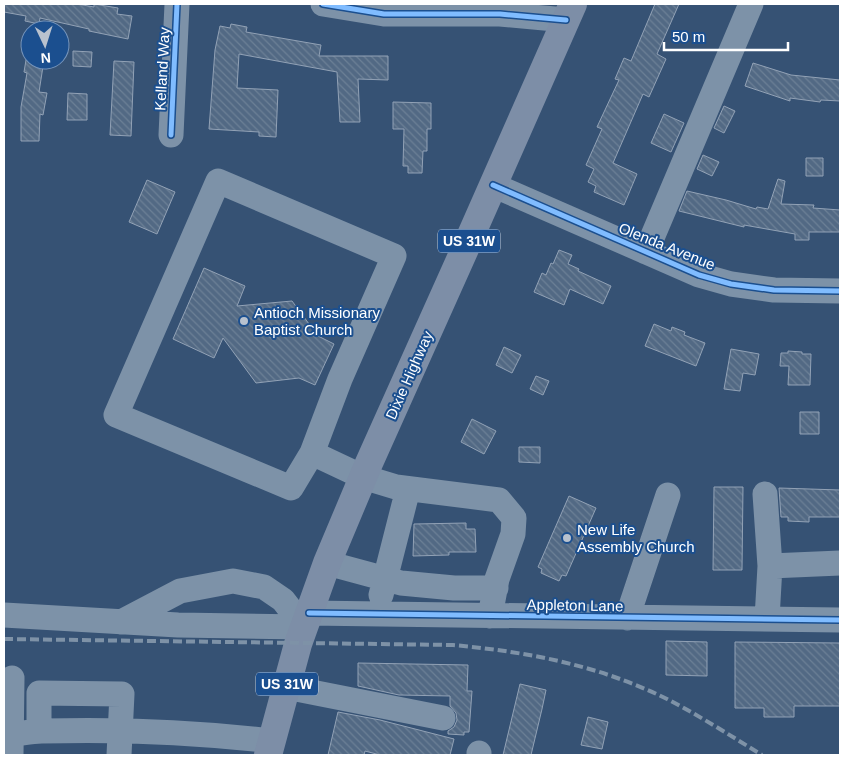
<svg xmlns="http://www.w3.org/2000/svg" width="844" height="759" viewBox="0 0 844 759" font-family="Arial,sans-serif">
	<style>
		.building { fill: url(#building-back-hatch); stroke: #92a2b6 }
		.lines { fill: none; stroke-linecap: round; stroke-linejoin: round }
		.minor { stroke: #7d92a8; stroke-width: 25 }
		.major { stroke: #7d8ea7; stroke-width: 28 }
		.rail { stroke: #7e92a7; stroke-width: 4; stroke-dasharray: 9 4; stroke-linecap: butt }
		.cycleway-casing { stroke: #1b4f8f; stroke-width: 8 }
		.cycleway { stroke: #80bcff; stroke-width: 5 }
		.poi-dot { fill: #b9c2ce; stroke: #1b4f8f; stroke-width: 2 }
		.labels { text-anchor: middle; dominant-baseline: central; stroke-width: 4; stroke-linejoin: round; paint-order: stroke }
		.shield { fill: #1b4f8f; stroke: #bbcadd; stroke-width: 1 }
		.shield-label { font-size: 14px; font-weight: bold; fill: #fff }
		.street-label { font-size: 15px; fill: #fff; stroke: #1b4f8f }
		.poi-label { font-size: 15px; fill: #fff; stroke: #1b4f8f; text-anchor: start }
	</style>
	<defs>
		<pattern id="building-back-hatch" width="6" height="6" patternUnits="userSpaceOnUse" patternTransform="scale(1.25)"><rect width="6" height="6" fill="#526984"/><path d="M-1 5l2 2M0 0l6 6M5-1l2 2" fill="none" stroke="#6c8096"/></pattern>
	</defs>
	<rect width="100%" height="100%" fill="#365274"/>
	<path class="building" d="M4,4H77L94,7V4L118,8L117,14L132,16L128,39L89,31V29L40,18L39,24L25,21L26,16L4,12Z
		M655,4H679L657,54L666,59L649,97L643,94L613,163L637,174L624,205L594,192L596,186L588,182L594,169L586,165L602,129L597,127L619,80L615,79L624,58L631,61Z
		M231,24L247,27L246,32L321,45L319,56H388V80L358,79L360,122H340L337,72L239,54L237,88L278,90L276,137L259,136V132L209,129L215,50L220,26L230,28Z
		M73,51L92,52L91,67L73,66Z
		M26,60H44L39,92L47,93L43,115L40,114L39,141H21V107L27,73L24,72Z
		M114,61L134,62L131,136L110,135Z
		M753,63L791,75L840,80V101L821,100L820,102L790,98V101L745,86Z
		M68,93L87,94V120H67Z
		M393,102L431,103V129H427V151H423L422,173H408V166H403L404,129H393Z
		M724,106L735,111L724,133L714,128Z
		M664,114L684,123L671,152L651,143Z
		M703,155L719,162L712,176L697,169Z
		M806,158H823V176H806Z
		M778,179L785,181L781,204L814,205L813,208L840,210V232H809V240H795V234L744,225V227L679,211L687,191L726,200L756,209L757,207L768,209Z
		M147,180L175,192L157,234L129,222Z
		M559,250L572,255L568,264L579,269L578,271L611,286L603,304L570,289L564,305L534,292L542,273L546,275L551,263L553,264Z
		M204,268L245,286L237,306L292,301L318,336L334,344L315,385L299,378L256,383L223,338L214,358L173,339Z
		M654,324L671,331L672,327L685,332L684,335L705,343L696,366L645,346Z
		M504,347L521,355L512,373L496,365Z
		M731,349L759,354L755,375L743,373L740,391L724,389Z
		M788,351L802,352V354H811L810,385H788L789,366H780L781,353H788Z
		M536,376L549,381L543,395L530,389Z
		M800,412H819V434H800Z
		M472,419L496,431L484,454L461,442Z
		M519,447H540V463L519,462Z
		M714,487H743L742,570H713Z
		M779,488L840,490V517H809V522L788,521V517H781Z
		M569,496L596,508L566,576L562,575L559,581L541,573L542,569L538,567Z
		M466,523V529H475L476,552H449V555L413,556L414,524Z
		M666,641L707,642V676L666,675Z
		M735,642L840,643V706H794V717H764V708H735Z
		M358,663L468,665L467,691H472L469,732H464V735L448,734V731L454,727L457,720L456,713L450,706V696L399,695L358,686Z
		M520,684L546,690L542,709L531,755H503Z
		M338,712L380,720L454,739L450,755H380L365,751L364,755H328Z
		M588,717L608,722L602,749L581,745Z"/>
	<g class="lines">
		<path class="minor" d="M323,4L384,14H500L566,20
			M171,135L177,4
			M218,181L394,256L340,379L312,453L291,488L116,415Z
			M493,185L699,275L731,284L774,290L840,291
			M646,252L751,4
			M312,453L363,477L396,487L499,500L514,518L513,534L497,579L490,616
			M765,494L770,566
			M327,563L401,583L454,588H496
			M381,595L408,489
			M309,613L840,620
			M4,615L178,625L304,627
			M627,618L668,495
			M767,619L770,566L840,563
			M121,622L180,591L233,581L264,587L283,600L304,627
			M286,687L443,718
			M39,731V693L122,694L119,755
			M4,735C17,735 29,731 42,731C118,729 196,732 271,741
			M11,755L12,678
			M479,755V753"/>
		<path class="major" d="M268,755L298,644L327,563L369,463L464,251L573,4"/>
		<path class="rail" d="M4,639L453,645C528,652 598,665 667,699C700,716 731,736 762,755"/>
		<defs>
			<path id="cycleway" d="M323,4L384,14H500L566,20
				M171,135L177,4
				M493,185L699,275L731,284L774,290L840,291
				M309,613L840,620"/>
		</defs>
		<use href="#cycleway" class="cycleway-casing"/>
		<use href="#cycleway" class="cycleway"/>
	</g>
	<g class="poi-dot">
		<circle cx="244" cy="321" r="5"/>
		<circle cx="567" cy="538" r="5"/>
	</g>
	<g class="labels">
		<g class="shield">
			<rect x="438" y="229.5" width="62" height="23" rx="4"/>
			<rect x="256" y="672.5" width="62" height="23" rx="4"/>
		</g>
		<g class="shield-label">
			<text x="469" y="241">US 31W</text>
			<text x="287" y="684">US 31W</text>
		</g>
		<g class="street-label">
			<text transform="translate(162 69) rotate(-87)">Kelland Way</text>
			<text transform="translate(667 246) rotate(22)">Olenda Avenue</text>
			<text transform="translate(409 375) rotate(-66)">Dixie Highway</text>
			<text transform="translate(575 605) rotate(1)">Appleton Lane</text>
		</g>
		<g class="poi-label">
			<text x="254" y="312">Antioch Missionary<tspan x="254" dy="17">Baptist Church</tspan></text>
			<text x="577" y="529">New Life<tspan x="577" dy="17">Assembly Church</tspan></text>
		</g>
	</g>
	<rect width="844" height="759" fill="none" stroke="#ffffff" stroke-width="10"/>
	<g transform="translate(45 45) rotate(176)"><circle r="24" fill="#1b4f8f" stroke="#7695bc"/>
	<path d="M0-4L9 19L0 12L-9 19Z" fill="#b9c2ce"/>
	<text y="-8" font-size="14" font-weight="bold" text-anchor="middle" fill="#ffffff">N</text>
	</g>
	<path d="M664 42v8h124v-8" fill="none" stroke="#ffffff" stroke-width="2.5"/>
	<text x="672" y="42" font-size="15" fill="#ffffff" stroke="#1b4f8f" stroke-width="4" paint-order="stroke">50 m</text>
</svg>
